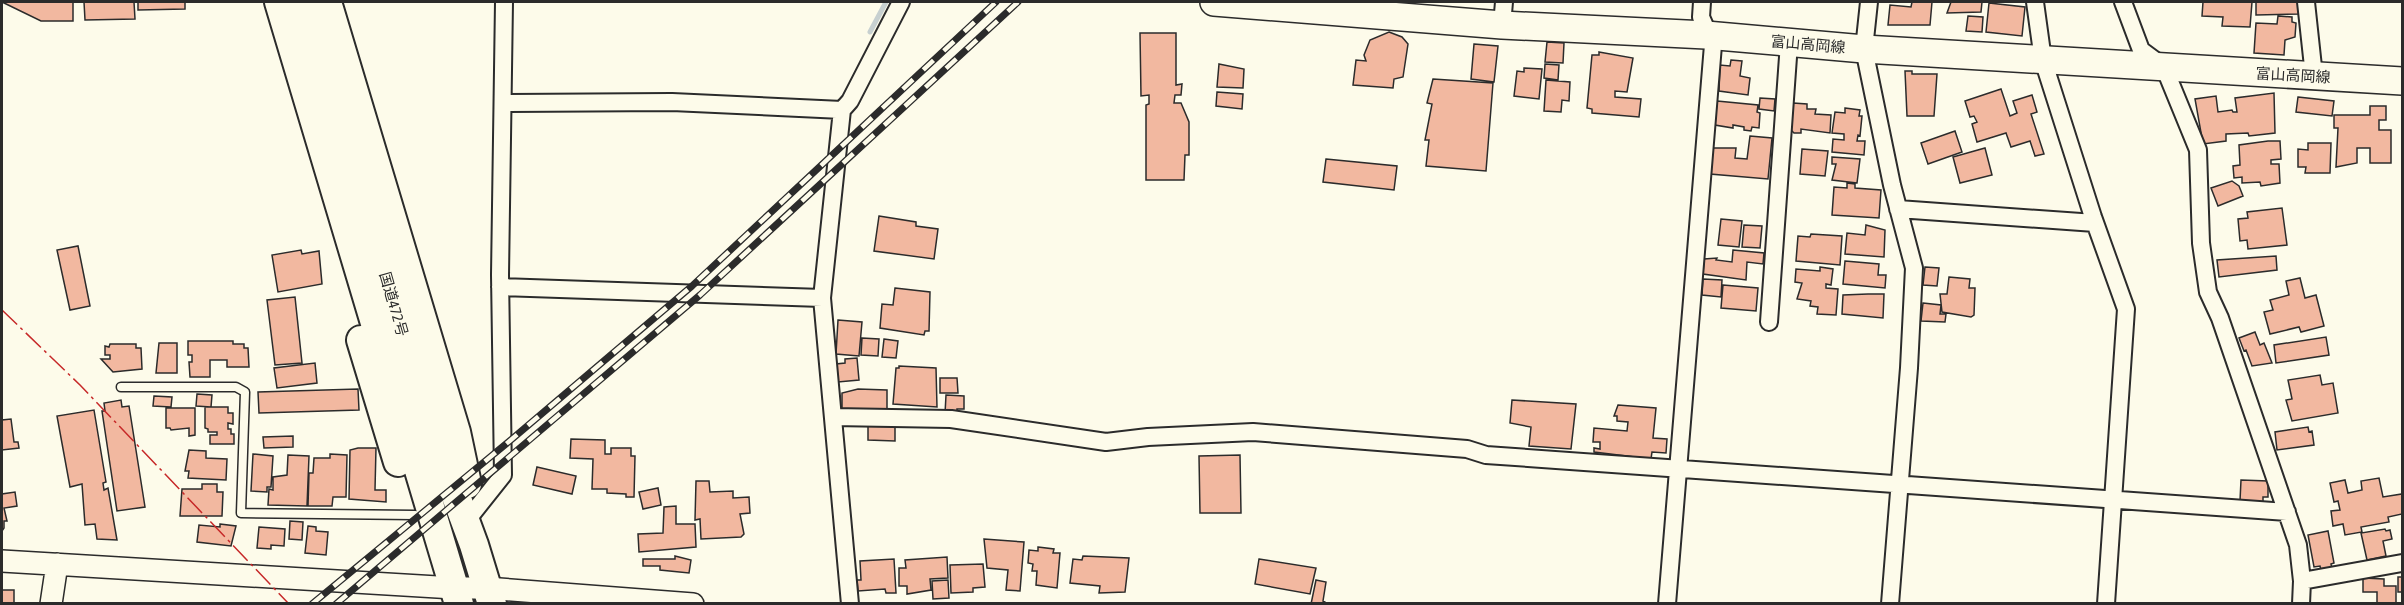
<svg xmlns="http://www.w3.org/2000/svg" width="2404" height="605" viewBox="0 0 2404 605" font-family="'Asap Condensed','Noto Sans JP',sans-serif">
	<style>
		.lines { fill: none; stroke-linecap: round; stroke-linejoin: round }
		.stream { stroke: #c7d0d0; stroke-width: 5 }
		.building { fill: #f2b8a0; stroke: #2b2b2b; stroke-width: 1.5 }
		.service-casing { stroke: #2b2b2b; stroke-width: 11 }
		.minor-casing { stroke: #2b2b2b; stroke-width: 20 }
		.tertiary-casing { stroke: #2b2b2b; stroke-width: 24 }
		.primary-casing { stroke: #2b2b2b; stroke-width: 30 }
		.trunk-casing { stroke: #2b2b2b; stroke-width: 32 }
		.service { stroke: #fdfbea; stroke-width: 8 }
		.minor { stroke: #fdfbea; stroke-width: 16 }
		.tertiary { stroke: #fdfbea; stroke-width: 21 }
		.primary { stroke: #fdfbea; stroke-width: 27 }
		.trunk { stroke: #fdfbea; stroke-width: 28 }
		.rail-casing { stroke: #2b2b2b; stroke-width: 7 }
		.rail { stroke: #fdfbea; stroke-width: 4.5; stroke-dasharray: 14; stroke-linecap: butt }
		.power { stroke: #c62828; stroke-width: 1.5; stroke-dasharray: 21 4.5 3 4.5; stroke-linecap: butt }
		.labels { text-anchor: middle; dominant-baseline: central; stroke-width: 4.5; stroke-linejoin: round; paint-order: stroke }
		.street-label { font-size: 15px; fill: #2b2b2b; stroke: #fdfbea }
	</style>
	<rect width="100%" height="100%" fill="#fdfbea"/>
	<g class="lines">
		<path class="stream" d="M870,32L886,2"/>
	</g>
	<path class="building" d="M2,2H73V21H41Z
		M84,2H134L135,19L85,20Z
		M138,2H185V9L138,10Z
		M1912,2H1932L1930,25H1888L1890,5L1911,7Z
		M1951,2H1982L1981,12L1947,13Z
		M2203,2H2252L2250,27L2222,26L2223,17L2202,16Z
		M2256,2H2299V14L2256,15Z
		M1989,3L2025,7L2022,36L1986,32Z
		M1968,16L1983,17L1982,32L1966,31Z
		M2278,16L2292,17V22L2296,23L2295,37L2285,40L2284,55L2254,53L2256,23L2277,24Z
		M1389,32L1402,37L1408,44L1403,77L1394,79L1393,88L1353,85L1356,60L1366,61L1364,55L1370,40Z
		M1140,33H1176V85L1182,84L1181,95H1175L1174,103H1181L1189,122V155H1185L1184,180H1146V105L1149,104V95L1141,96Z
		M1547,42L1564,43L1563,63L1545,62Z
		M1474,44L1498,46L1494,82L1471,79Z
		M1599,52L1633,58L1627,92L1615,91V97L1641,99L1639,117L1592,113V109L1587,108L1592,55H1599Z
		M1731,60L1742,61L1740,76L1750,78L1748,95L1719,91L1720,65L1730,66Z
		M1219,64L1244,69L1243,88L1217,87Z
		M1545,64L1559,65L1558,80L1544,78Z
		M1524,68L1542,69L1539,99L1514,96L1517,71L1524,72Z
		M1905,71H1912V74H1937L1934,116H1907Z
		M1433,79L1493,83L1486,171L1426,166L1429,140H1425L1432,104L1427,103Z
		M1546,80L1570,82L1569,101L1562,100L1561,112L1544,111Z
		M2001,89L2010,116L2017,113L2013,101L2032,95L2037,112L2031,114L2044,154L2035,156L2030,141L2011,147L2006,133L1977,142L1972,124L1977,122L1974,116L1970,117L1965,101Z
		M1217,92L1243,94L1242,109L1216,106Z
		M2274,93L2275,133L2249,136L2248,133L2226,134V141L2203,144L2195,99L2216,96L2218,112L2232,110L2233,112H2237L2235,98Z
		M2298,97L2334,101L2332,116L2296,112Z
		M1760,98L1775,99L1774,111L1759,109Z
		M1717,101L1758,105L1757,112L1760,113L1759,128L1752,127L1751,131L1744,130V127L1733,125V128L1715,125Z
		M1793,103L1807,104V109H1816L1815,114L1831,115L1830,133L1801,129V133H1794L1791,130Z
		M2370,106H2386V120H2379V130H2391V163H2370V148H2357V163L2336,167L2338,128H2334V115H2370Z
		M1845,108L1860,110L1859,116H1862L1860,136L1858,135L1857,141H1865L1864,155L1832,152L1833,139L1844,140V134L1832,133L1835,112L1845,113Z
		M1955,131L1962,152L1928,164L1921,143Z
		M1750,136L1772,138L1768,179L1710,174L1713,148H1736L1735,158L1747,159Z
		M2268,141H2280L2281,159L2271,160V164H2279L2280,183L2261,186L2260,182L2242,183V177L2234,178L2233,166L2240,165L2239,145Z
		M2308,143H2331L2330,173H2305L2306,167H2298V149L2308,150Z
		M1985,148L1992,175L1960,183L1953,157Z
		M1802,149L1828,151L1825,176L1800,174Z
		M1832,157L1860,159L1857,183L1832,180L1836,164H1832Z
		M1326,159L1397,166L1394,190L1323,182Z
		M2232,181L2239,186L2243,196L2218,206L2211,188Z
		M1847,183L1855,184V188L1881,190L1879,218L1832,215L1834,187L1847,188Z
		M2282,208L2287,245L2248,249L2247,240L2240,241L2238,219L2248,218L2247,212Z
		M879,216L916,222V226L938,229L934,259L874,251Z
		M1721,219L1742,221L1739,247L1718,245Z
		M1744,225L1762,226L1760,248L1742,247Z
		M1866,225L1885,230L1884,257L1845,254L1847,233L1865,235Z
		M1811,234L1842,236L1840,265L1796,261L1798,236L1810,237Z
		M78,246L90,306L70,310L57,250Z
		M301,250L302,254L319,251L322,284L278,292L272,255Z
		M1733,250L1764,253L1763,264L1747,262L1746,280L1703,274L1704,259L1717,258L1716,260L1732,262Z
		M2276,256L2277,270L2219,277L2217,260Z
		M1845,261L1879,264L1878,275H1886L1885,288L1843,284Z
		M1820,267L1833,269L1831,285L1826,284V288L1838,289L1836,315L1817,314L1818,307L1810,306L1811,301L1797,299L1802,283L1795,282L1796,269L1820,271Z
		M1925,267L1939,268L1937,286L1923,285Z
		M1949,277L1970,279L1969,288H1975L1974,315L1971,317L1942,312L1940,294H1947Z
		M2300,278L2305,298L2316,295L2324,326L2301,332L2299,327L2270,334L2264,312L2273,310L2270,300L2289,295L2286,281Z
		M1703,279L1722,280L1721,297L1702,295Z
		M1723,285L1758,288L1756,311L1721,308Z
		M895,288L930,292L929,331H925L924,335L880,328L882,304L893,305Z
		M1868,294H1884L1883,318L1842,314L1843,295Z
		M295,297L302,363L275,365L267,300Z
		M1923,303L1941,305L1940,314H1946L1945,322L1921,321Z
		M838,320L862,322L859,356L836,354Z
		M2255,332L2260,345L2264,343L2272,363L2252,366L2246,350L2244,351L2239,338Z
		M2326,337L2329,355L2276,363L2274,345Z
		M862,338L879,339L878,356L861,355Z
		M884,339L898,341L896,358L882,357Z
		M188,341H233V344H244V348H248L249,367H227V360H210V377H190L189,362H192V355H188Z
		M159,343H177V373H156Z
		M110,344H136V348H141L142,369L113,372L101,359H110V355H105V346L109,347Z
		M857,358L859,380L838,382L836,364L845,363V359Z
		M315,363L317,383L277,388L274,368Z
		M899,366L936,368L937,407L893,404L896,368H899Z
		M2320,375L2322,385L2333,383L2338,413L2292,421L2286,400L2292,399L2288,380Z
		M940,378H957L958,393H940Z
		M358,389L359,410L259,413L258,392Z
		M858,389L887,390V413L842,412V393Z
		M197,394L212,395L211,407L196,406Z
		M946,395L964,396V409H957V414H945Z
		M154,396L172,397L171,407L153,406Z
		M121,400L122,407L129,406L145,507L117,511L102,411H105L104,403Z
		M1512,400L1576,404L1571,449L1529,446L1531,427L1510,423Z
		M1618,405L1656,408L1653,438L1667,439L1666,453L1652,452L1651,459L1594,452V448L1600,449V442H1593L1594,428L1627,431L1628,422L1617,421V416H1614Z
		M205,407H228V413H233V424L228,423V429H231V434H234V444H210V435H217V432H208V429L205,428Z
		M166,408H195V435L189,436V428L171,430L170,428H166Z
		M94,410L106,482L103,483L104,490L108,488L117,540L97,539L95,524L85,525L82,484L70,487L57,416Z
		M11,419L14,442H18L19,448L2,450V420Z
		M868,424H895V441L868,440Z
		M2308,427L2309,432L2312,431L2314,445L2277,450L2275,432Z
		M293,436V447L264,448L263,437Z
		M571,439L605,440V454H611V448H631V456H635L634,497H626V494L607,493V489H592L593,459L570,458Z
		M358,448H376L375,490H386V502L349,499L350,450Z
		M189,450L206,451V458L227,459L226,480L188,478L189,471H185Z
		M253,454L273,456L271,487H267V492L251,491Z
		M330,454L347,455L346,497H333L332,506H308L309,473H313L314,458H330Z
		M288,455L309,456L307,506L268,505L269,489L273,490V477L287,475Z
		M1240,455L1241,513H1200L1199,456Z
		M537,467L576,476L572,494L533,485Z
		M2379,478L2383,497L2402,494V514L2388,517L2389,522L2361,527L2362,532L2345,535L2343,524L2333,526L2331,511L2340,510L2338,501L2334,502L2330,483L2345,480L2348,493L2362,490L2361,481Z
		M2241,480L2268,481V497H2263V502L2240,501Z
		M696,481H709L710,492L733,491V498L749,497L750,513L740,514L744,534L741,537L701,539L700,519L695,520Z
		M202,484H217V492H223L222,516H180L182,489H202Z
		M658,488L661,505L643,509L639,492Z
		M15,492L17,506L4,508L7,521H4V528L2,531V494Z
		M676,506V524H695L696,547L639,552L638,534L663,533L664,507Z
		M290,521L303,522L302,540L289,539Z
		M220,524L236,526L231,546L197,542L199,525L220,527Z
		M308,526L316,527V531L328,532L326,555L305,553Z
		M259,527L285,529L284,546L271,545V549L257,548Z
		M2385,529L2386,531L2390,530L2392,539L2383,541L2386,556L2367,560L2361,533Z
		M2328,531L2334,563L2331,564L2332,568L2321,570L2320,566L2314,567L2308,535Z
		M984,539L1024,542L1020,591L1006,590L1008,570L987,568Z
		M1038,547L1054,549L1053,553H1060L1057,588L1036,585L1037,571H1032L1033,564L1028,563L1029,550L1038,551Z
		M675,556L691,560L689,573L660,570V566H643V559H675Z
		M1083,556L1129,558L1125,592L1099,593L1100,586L1070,583L1073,559L1082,560Z
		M947,557L948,578L930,579L931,590L907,594V586H899V568H906L905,560Z
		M894,559L896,593H886L885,589L858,591L857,580H861L860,561Z
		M1259,559L1316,568L1310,594L1255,584Z
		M983,564L985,587L973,588V592L951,593L950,565Z
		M2398,577H2402V592H2398Z
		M2363,578L2384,579V586H2396V604H2377V592H2363Z
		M948,580L949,598L933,599L932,581Z
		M1316,580L1326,582L1323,601L1328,604H1311Z
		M2,590H14V604H2Z"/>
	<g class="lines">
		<defs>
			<path id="service" d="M121,387H236L245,392L241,513L415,515"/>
			<path id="minor" d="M1869,2L1864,49L1892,185L1914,268L1909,368L1890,604
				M2035,2L2043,60L2093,217L2126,309L2106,604
				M2123,2L2141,50L2164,67L2198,150L2201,243L2208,292L2220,318L2298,545L2302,581L2301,604
				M2306,2L2314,76
				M1502,25L1504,2
				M503,103L672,102L842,110
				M1898,209L2095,223
				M500,287L822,298
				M1769,322L1789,43
				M833,417L951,419L1106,442L1148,437L1253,432L1467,449L1486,455L2287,512
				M472,514L503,475L500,275L504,2
				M2302,581L2402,563
				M850,604L822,298L842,110L850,101L901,2
				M1667,604L1713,45L1701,17L1702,2"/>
			<path id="tertiary" d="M2,561L454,588H486L693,604
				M51,604L57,564"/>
			<path id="primary" d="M1214,2L1502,25L1706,35L1864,49L2402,81"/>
			<path id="trunk" d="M279,2L459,604
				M305,2L431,428L474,545L492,604
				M327,2L456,432L467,484
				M361,340L398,462"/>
		</defs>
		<use href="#service" class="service-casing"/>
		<use href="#minor" class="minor-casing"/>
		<use href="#tertiary" class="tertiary-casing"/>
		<use href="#primary" class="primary-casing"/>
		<use href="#trunk" class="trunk-casing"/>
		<use href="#service" class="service"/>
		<use href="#minor" class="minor"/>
		<use href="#tertiary" class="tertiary"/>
		<use href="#primary" class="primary"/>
		<use href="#trunk" class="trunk"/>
		<defs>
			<path id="rail" d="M312,604L512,439L692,286L996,2
				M336,604L700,295L1018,2"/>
		</defs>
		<use href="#rail" class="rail-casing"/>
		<use href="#rail" class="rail"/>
		<path class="power" d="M2,310L80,385L289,604"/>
	</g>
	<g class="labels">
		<g class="street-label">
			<text transform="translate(1808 44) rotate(5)">富山高岡線</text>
			<text transform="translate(2293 75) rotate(3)">富山高岡線</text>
			<text transform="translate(394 304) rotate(74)">国道472号</text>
		</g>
	</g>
	<rect width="2404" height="605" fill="none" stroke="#2b2b2b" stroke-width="6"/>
</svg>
